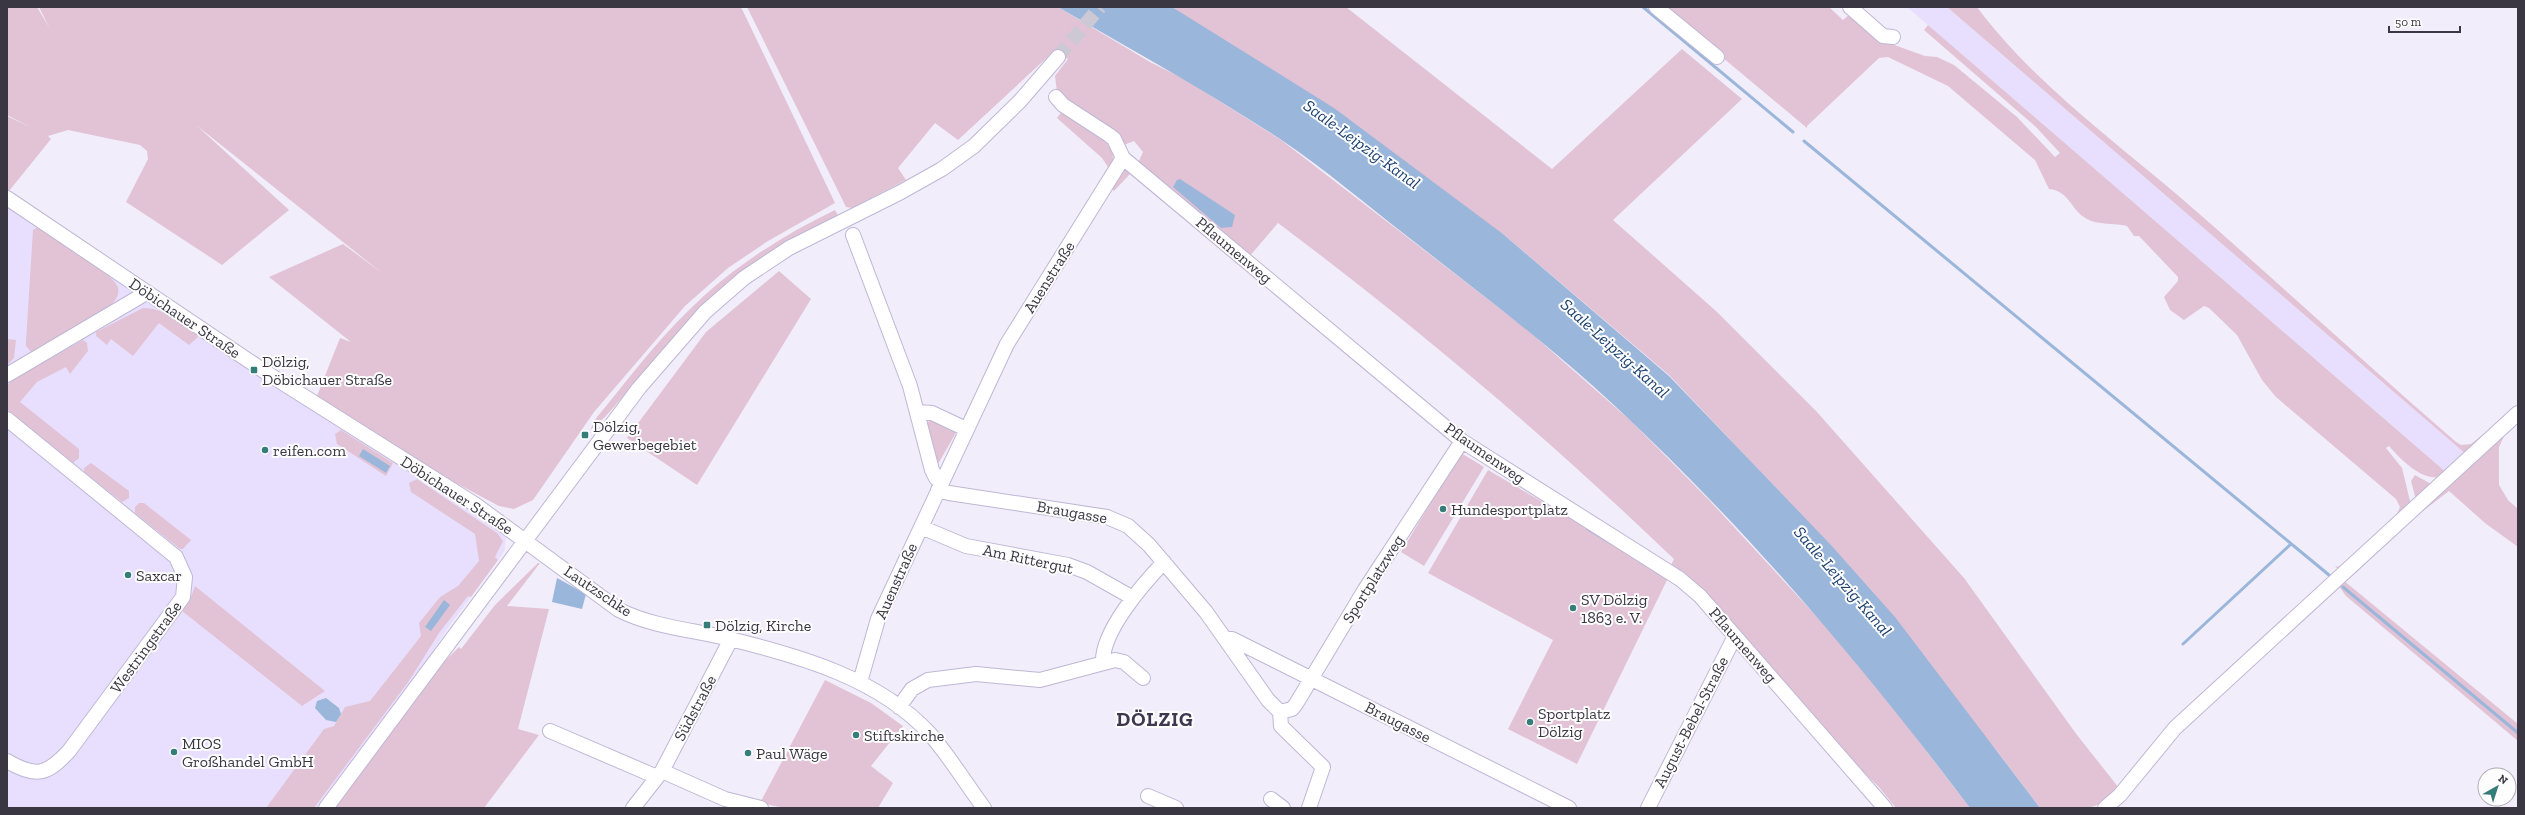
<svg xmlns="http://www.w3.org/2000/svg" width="2525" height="815" viewBox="0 0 2525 815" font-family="'Zilla Slab',serif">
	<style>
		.built { fill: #e8dffe }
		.green { fill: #e2c3d5 }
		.water { fill: #9ab6da }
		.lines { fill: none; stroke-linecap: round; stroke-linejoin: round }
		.stream { stroke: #9ab6da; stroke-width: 3 }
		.minor-tunnel { stroke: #ccc9d5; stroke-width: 14; stroke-dasharray: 14 7; stroke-linecap: butt }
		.minor-casing { stroke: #bfb7d5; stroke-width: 16 }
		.minor { stroke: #fff; stroke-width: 14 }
		.poi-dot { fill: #357d79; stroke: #fdfdfd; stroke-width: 1.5 }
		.labels { text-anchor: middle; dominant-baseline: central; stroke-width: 4; stroke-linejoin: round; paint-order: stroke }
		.street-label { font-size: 16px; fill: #3a3743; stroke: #fdfdfd }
		.poi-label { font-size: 16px; fill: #3a3743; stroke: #fdfdfd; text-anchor: start }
		.water-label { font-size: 17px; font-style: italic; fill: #1c4170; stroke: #fdfdfd }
		.district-label { font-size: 20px; font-weight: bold; letter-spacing: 1px; fill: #3f3750; stroke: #fdfdfd }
	</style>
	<rect width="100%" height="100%" fill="#f1edfa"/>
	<path class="built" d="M1907,7H1947L2467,455L2447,473Z
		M7,197L309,403L483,519L506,537L504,552L448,628L406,692L317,808H7Z"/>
	<path class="green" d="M7,7H37L49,27L39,7H741L835,203L768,241L728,268L685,306L594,412L533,500L514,509L499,506L437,473L317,396L340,338L351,342L269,277L343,244L382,273L196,125L289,210L222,265L126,202L148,159L147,151L140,145L68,130L48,136L51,139L9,191L7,190V116L32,128L7,115Z
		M747,7H1058L1150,62L1186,80L1281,140L1524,327L1632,422L1710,501L1830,631L1888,701L1970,808H1896L1878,786L1851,760L1713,601L1683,573L1670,567L1674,559C1549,439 1417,327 1278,223L1249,257L1141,167L1139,161L1143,152L1134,141L1124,145L1057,92L1055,76L1068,59L1054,51L958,140L935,123L898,168L906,180L852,208L846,207Z
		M1172,7H1346L1552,169L1682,49L1742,99L1613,220L1716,311L1817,412L1964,578L2077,735L2119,788C2103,815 2067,808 2040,808L2000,755L1829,544L1669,375L1503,234Z
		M1662,7H1829L1843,20L1850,14L1886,42L1925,56L1937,57L1954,65L2017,117L2055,157L2060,153L2036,127L1924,30L1928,25L2447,473C2428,488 2401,460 2389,446L2386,448L2402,468L2411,505L2340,571L2335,566L2340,567L2396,516L2400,507L2396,499L2276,397L2262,380L2237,335L2209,308L2204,306L2184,320L2170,310L2164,297L2178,281V277L2139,236H2134L2127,226C2115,223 2097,225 2087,219C2071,211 2070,191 2049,189L2035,160L1948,86L1888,57L1879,58L1807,126V128Z
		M1947,7H1977C2031,80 2112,139 2181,198C2273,278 2364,362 2456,442L2461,445L2471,444L2510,413L2467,455Z
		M1063,110C1083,122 1113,131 1113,158C1113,164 1110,171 1104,173L1108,167L1102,158L1057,118Z
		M1132,169L1264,280L1261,284L1130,174L1114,191L1109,186L1122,170Z
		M835,210L839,217L698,311L605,417L590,430L597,417C627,381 655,343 688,311C730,269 781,236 835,210Z
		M38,227C53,237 116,274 118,288C120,295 115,301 110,306L32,353L26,346V341L33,230Z
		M779,271L811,299L697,485L627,438L706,332Z
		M143,308C163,308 179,322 195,333L198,337L189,345L159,323L133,356L111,339L107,345L96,336V332Z
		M7,339L16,340L14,358L7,365Z
		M83,340L87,343L88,351L70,374L66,367L37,382L20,402L79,449V458L73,463L7,409V385L16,377Z
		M931,420L957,431L938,464L935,463L927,429V423Z
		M341,430L393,463L386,476L337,444L335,434Z
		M2506,432L2499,447V485L2508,500L2518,509V547L2485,523L2449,491L2419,514L2350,578L2348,575Z
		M1461,453L1484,467L1424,566L1401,552Z
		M91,463L129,491V498L122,502L84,472V468Z
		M1488,470L1669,576L1577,764L1508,729L1553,640L1428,573Z
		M2415,475L2431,484L2416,500L2411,481Z
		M417,479L497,533L503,541L495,557L498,560L471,597L468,596L439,633L409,681L314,808H266L324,729L334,726L345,707L370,701L421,636L419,623L440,597L458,586L479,561L475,534L411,492L409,483Z
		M139,503H144L191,540L183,549H180L135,513V507Z
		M538,563H540L507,606L549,609L518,729L539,735L484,808H335L442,664L459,647L461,649L495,605Z
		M2343,580L2518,724V741L2346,596L2338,585Z
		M195,586L325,691L302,706L182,611L190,600Z
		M825,680L871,703L903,726L871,766L893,783L878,808H785L760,803Z"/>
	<path class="water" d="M1058,7H1172L1334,108L1503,234L1669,376L1830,544L1895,617L2040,808H1970C1863,666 1747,529 1616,407C1552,347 1481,294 1412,240C1368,206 1326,170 1280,139C1208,92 1132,50 1058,7Z
		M1180,179L1235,215L1232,227L1221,228L1173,187L1177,180Z
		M363,449L390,466L386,473L359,456Z
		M557,578L586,594L582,609L552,602Z
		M444,600L450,605L431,631L425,627Z
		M326,698L339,708L341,714L336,722L326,720L315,708L317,701Z"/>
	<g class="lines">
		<path class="stream" d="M1643,7L1793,132
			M1804,141L2329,575
			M1588,529L1611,543
			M2343,587L2518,733
			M2183,644L2291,544"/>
		<path class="minor-tunnel" d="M1058,57L1100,7"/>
		<defs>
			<path id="minor" d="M1656,7L1717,57
				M1850,7L1883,36L1893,37
				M1056,97L1063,105L1109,135L1114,139L1123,158L1462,441L1680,579L1700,596L1885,808
				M7,198L267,373L476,505L619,610C653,627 694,630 730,639C800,656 880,679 930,734C950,757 966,784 984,808
				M853,235L910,386L932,470L936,478L941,483
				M7,375L146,293
				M918,412L932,413L966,429
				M7,419L176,557L185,577L183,597L69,751C47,775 36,778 7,761
				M938,490L949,493L1107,517L1128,526L1149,545L1206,612L1268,700L1280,712
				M921,527L966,546L1068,565L1087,572L1133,598
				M1226,639H1232L1256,651L1569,808
				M1103,663C1101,632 1143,584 1164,562
				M860,682L878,619L1007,344L1123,158
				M899,707L912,689L928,680L976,674L1040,680L1115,660L1124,662L1143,678
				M1280,712L1292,709L1296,704L1364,591L1462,441
				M1280,712L1281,726L1323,767L1309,808
				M550,731L657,777
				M662,771L725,799L761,808
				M1148,796L1176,808
				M1271,799L1283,808
				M326,808L639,388L705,312L744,278L789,248L901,192L942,169L974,146L1020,101L1058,57
				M633,808L662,771L731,639
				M1648,808L1735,636
				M2105,808L2120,795L2175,728L2518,413"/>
		</defs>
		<use href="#minor" class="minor-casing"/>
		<use href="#minor" class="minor"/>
	</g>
	<g class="poi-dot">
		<rect x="250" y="366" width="8" height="8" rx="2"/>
		<rect x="581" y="431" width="8" height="8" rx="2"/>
		<circle cx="265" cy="450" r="4"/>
		<circle cx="1443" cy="509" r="4"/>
		<circle cx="128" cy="575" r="4"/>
		<circle cx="1573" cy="608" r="4"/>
		<rect x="703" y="621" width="8" height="8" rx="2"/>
		<circle cx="1530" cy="722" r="4"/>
		<circle cx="856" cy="735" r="4"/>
		<circle cx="174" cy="752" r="4"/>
		<circle cx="748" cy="753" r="4"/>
	</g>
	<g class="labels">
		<g class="street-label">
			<text transform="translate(1234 250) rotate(40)">Pflaumenweg</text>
			<text transform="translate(1049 277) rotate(-58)">Auenstraße</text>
			<text transform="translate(185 318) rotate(34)">Döbichauer Straße</text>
			<text transform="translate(1485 453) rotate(35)">Pflaumenweg</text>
			<text transform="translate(457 495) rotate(33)">Döbichauer Straße</text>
			<text transform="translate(1072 512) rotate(10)">Braugasse</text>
			<text transform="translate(1028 559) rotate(12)">Am Rittergut</text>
			<text transform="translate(1373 579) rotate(-58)">Sportplatzweg</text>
			<text transform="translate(896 581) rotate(-66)">Auenstraße</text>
			<text transform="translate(598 591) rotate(34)">Lautzschke</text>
			<text transform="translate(1743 645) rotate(49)">Pflaumenweg</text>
			<text transform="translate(146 647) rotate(-54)">Westringstraße</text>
			<text transform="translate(695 708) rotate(-62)">Südstraße</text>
			<text transform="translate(1398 722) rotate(27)">Braugasse</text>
			<text transform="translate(1691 722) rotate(-63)">August-Bebel-Straße</text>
		</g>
		<g class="poi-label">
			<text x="262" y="361">Dölzig,<tspan x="262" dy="18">Döbichauer Straße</tspan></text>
			<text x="593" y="426">Dölzig,<tspan x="593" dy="18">Gewerbegebiet</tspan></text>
			<text x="273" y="450">reifen.com</text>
			<text x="1451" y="509">Hundesportplatz</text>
			<text x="136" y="575">Saxcar</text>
			<text x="1581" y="599">SV Dölzig<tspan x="1581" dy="18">1863 e. V.</tspan></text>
			<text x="715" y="625">Dölzig, Kirche</text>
			<text x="1538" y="713">Sportplatz<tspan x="1538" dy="18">Dölzig</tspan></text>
			<text x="864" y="735">Stiftskirche</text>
			<text x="182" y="743">MIOS<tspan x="182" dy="18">Großhandel GmbH</tspan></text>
			<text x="756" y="753">Paul Wäge</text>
		</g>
		<g class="water-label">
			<text transform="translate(1362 144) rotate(36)">Saale-Leipzig-Kanal</text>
			<text transform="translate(1615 348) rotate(42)">Saale-Leipzig-Kanal</text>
			<text transform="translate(1843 581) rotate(49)">Saale-Leipzig-Kanal</text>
		</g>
		<g class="district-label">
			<text x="1155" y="719">DÖLZIG</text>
		</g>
	</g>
	<rect width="2525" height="815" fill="none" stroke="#3a3743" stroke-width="16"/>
	<g transform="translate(2497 787) rotate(39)"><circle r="19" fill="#fdfdfd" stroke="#afaeb3"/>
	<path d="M0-3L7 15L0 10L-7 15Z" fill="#357d79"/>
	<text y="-6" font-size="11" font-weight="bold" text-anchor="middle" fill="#3a3743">N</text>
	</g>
	<path d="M2389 26v6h71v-6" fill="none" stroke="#3a3743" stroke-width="2"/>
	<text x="2395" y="26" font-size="12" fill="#3a3743" stroke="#fdfdfd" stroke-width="3" paint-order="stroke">50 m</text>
</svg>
